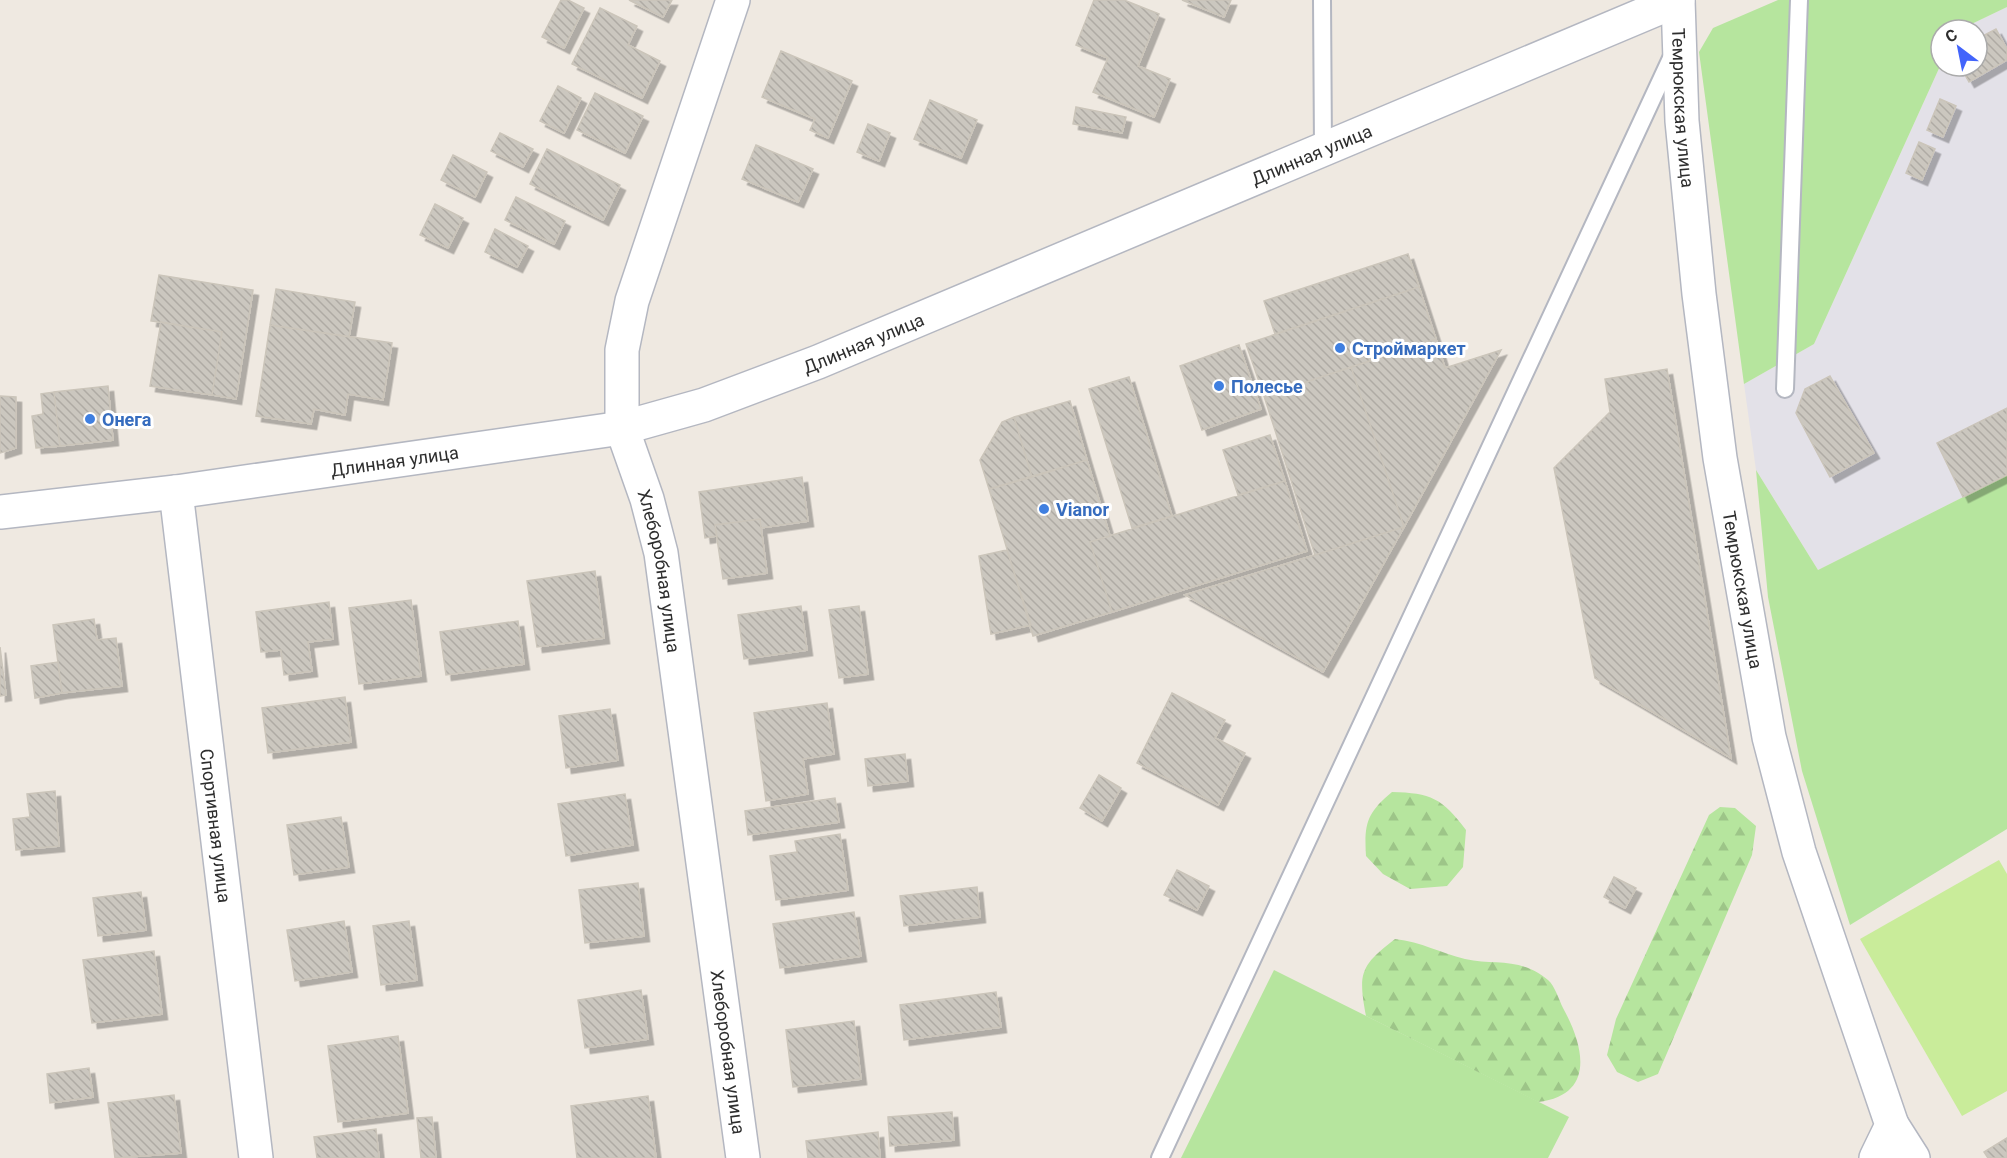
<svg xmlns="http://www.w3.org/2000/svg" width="2007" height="1158" viewBox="0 0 2007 1158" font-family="Roboto,sans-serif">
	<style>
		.industrial { fill: #e3e1e8 }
		.green { fill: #b6e59e }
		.forest { fill: url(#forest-firs) }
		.pitch { fill: #c9ec9a }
		.building { fill: url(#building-back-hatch); stroke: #cbc5ba; stroke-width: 1.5; filter: url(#shadow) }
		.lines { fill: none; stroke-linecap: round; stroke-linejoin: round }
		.lane-casing { stroke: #b4b7c1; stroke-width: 20 }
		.street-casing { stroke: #b4b7c1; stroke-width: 36 }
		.secondary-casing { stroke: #b4b7c1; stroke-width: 36 }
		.lane { stroke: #fff; stroke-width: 16 }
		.street { stroke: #fff; stroke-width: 33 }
		.secondary { stroke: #fff; stroke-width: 33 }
		.shop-dot { fill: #3f7fe0; stroke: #fff; stroke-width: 2 }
		.labels { text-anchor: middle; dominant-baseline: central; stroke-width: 6; stroke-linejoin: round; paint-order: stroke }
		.street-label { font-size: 18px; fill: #2e2e2e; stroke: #fff }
		.shop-label { font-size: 18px; font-weight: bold; fill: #366cbe; stroke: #fff; text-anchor: start }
	</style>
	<defs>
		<pattern id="forest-firs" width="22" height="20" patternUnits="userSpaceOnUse" patternTransform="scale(1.5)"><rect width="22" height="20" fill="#b6e59e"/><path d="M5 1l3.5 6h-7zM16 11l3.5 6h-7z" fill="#9dc588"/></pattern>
		<pattern id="building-back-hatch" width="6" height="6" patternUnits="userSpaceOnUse" patternTransform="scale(1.5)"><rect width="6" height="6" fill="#cbc7bf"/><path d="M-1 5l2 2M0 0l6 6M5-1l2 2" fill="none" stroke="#afaba4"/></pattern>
		<filter id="shadow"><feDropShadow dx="5.5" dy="5.5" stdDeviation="0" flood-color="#0004"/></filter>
	</defs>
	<rect width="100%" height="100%" fill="#efe9e1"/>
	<path class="industrial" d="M2007,7V475L1818,570L1756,470L1744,384L1814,344L1941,64L1977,66V30H1959Z"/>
	<path class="green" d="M1778,0H2007V7L1959,30H1941V64L1814,344L1744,384L1699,52L1713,28Z
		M1756,470L1818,570L2007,475V829L1850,925L1802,771L1768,597Z
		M1274,970L1569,1117L1548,1158H1181Z"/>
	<path class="forest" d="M1392,792C1431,793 1442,798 1466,830L1463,867L1447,886L1410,889L1383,874L1366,856C1364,823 1367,813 1392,792Z
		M1720,807L1735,808L1756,826L1752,855L1658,1074L1638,1082L1617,1072L1607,1055L1616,1019L1709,815Z
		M1395,939C1422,942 1440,953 1465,959C1496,966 1518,956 1548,980C1555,986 1559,1000 1563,1008C1584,1046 1596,1095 1538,1102L1366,1016C1358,973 1360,966 1395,939Z"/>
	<path class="pitch" d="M1999,860L2007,874V1091L1962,1116L1860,939Z"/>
	<path class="building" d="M561,0H568L584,8L564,48L542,37Z
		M629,0H672L663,17Z
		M1094,0H1124L1159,14L1138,66L1170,79L1154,117L1093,92L1108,58L1076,45Z
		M1182,0H1231L1224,17Z
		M600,8L637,26L628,45L660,61L642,98L572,64Z
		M1996,29L2007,49V60L1969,82L1960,66H1977V39Z
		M781,51L852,81L828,138L810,130L815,119L762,97Z
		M558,86L581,98L564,133L540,121Z
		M595,93L643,116L625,153L577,130Z
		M1940,99L1956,106L1943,137L1927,130Z
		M930,100L977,120L961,158L914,139Z
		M1076,107L1126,117L1122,133L1073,124Z
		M868,124L890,133L879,161L857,152Z
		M500,133L533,149L523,167L491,151Z
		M1919,142L1935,149L1922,180L1906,173Z
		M756,145L813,169L798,202L742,179Z
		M547,149L620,185L603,220L530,184Z
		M453,155L487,172L475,197L441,180Z
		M516,197L565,221L554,244L505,220Z
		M435,204L463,218L448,248L420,235Z
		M495,229L528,246L517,267L485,252Z
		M1408,254L1419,287L1275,334L1264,301Z
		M159,275L253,290L236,399L212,395L222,332L151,321Z
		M1419,287L1436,339L1264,396L1246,344Z
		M276,289L355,302L349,337L270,325Z
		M161,322L222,332L212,395L150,386Z
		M270,325L392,343L383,400L348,394L345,415L314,409L311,424L256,416Z
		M1436,339L1445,368L1501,350L1404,527L1351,367Z
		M1239,345L1261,409L1202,430L1180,366Z
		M1351,367L1404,527L1315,555L1264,396Z
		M1667,369L1731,758L1595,678L1554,468L1610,412L1605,379Z
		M1830,376L1874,453L1830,477L1796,413L1805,389Z
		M1129,377L1172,516L1132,528L1089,389Z
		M108,386L113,440L60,446L54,392Z
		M54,392L60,446L36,448L32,416L43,414L41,394Z
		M0,396L16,397V448L0,453Z
		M1070,401L1087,460L1032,477L1014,417Z
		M2007,408V475L1963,497L1937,443Z
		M1014,417L1032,477L989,489L980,460L1002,422Z
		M1270,435L1285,481L1238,495L1223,450Z
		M1087,460L1110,536L1090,542L1112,612L1033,636L989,489Z
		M802,477L808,521L761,528L760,519L715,525L717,536L705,538L699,492Z
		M1285,481L1307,551L1112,612L1090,542Z
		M760,519L767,573L723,579L715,525Z
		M1404,527L1323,672L1185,595L1315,555Z
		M1007,550L1031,625L991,634L979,556Z
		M595,571L604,638L537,647L527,581Z
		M411,600L421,676L359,684L349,608Z
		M329,602L333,639L308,642L312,671L284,675L281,650L261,652L256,612Z
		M801,606L807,650L744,659L738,615Z
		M859,606L868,674L839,678L829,610Z
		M94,619L97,640L116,638L122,686L62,693L53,625Z
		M518,621L524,664L446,675L440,632Z
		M0,647L6,695L0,696Z
		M58,662L62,693L35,698L31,666Z
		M1172,693L1225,720L1215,738L1245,753L1218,805L1137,763Z
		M345,697L351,742L268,753L262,708Z
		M827,703L834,754L803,759L808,794L766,801L754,713Z
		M610,709L618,760L566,768L559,716Z
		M905,754L908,781L868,786L865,759Z
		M1099,775L1121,788L1102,821L1080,808Z
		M55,791L59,846L16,850L13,819L30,817L27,794Z
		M625,794L633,845L566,856L558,804Z
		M835,798L839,822L748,835L745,811Z
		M341,817L349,867L294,875L287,825Z
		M840,834L848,890L776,900L770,856L797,852L795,841Z
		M1177,870L1209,886L1197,910L1164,895Z
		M1614,877L1636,888L1625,908L1604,897Z
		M638,883L644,936L585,943L579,890Z
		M977,887L980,917L904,926L900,896Z
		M141,892L146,930L98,936L93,898Z
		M854,912L861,956L780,968L773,924Z
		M344,921L352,972L295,981L287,930Z
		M409,921L417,980L381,985L373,926Z
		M154,951L162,1014L92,1023L83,960Z
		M641,990L648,1039L585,1048L578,1000Z
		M996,992L1001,1027L904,1040L900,1005Z
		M854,1021L861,1079L793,1087L786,1030Z
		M398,1036L408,1113L338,1122L328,1046Z
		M89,1068L93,1097L50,1103L47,1074Z
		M174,1095L181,1153L115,1158L108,1103Z
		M648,1096L656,1158H577L571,1106Z
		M952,1112L954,1140L890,1146L888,1117Z
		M432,1117L436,1158H421L417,1118Z
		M376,1129L379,1158H317L314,1137Z
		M878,1132L880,1158H808L806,1141Z
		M2007,1138V1158H1988L1984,1152Z"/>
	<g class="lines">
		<defs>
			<path id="lane" d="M1322,0L1323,148
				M1785,389L1799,0
				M1160,1158L1673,54"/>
			<g id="street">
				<path id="s1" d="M733,0L632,301L622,350V428L647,499L661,553L743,1158"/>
				<path id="s2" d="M1678,0L1682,121L1699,294L1720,458L1769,737L1799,852L1892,1125L1876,1158"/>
				<path id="s3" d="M176,492L256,1158"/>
				<path d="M1892,1125L1913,1158"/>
			</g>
			<g id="secondary">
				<path id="s4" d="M0,512L176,492L622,428L704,405L818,362L1678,0"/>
			</g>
		</defs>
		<use href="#lane" class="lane-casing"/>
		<use href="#street" class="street-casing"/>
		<use href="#secondary" class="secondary-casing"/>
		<use href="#lane" class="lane"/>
		<use href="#street" class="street"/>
		<use href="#secondary" class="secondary"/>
	</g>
	<g class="shop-dot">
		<circle cx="1340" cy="348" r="6"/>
		<circle cx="1219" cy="386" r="6"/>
		<circle cx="90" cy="419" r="6"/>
		<circle cx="1044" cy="509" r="6"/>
	</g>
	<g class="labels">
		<g class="street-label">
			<text stroke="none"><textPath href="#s2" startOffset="108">Темрюкская улица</textPath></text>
			<text stroke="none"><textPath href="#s4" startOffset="1370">Длинная улица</textPath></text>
			<text stroke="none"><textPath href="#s4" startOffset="884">Длинная улица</textPath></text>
			<text stroke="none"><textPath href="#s4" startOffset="398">Длинная улица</textPath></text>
			<text stroke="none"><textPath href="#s1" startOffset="594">Хлеборобная улица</textPath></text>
			<text stroke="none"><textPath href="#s2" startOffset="594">Темрюкская улица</textPath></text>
			<text stroke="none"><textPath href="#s3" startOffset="336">Спортивная улица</textPath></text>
			<text stroke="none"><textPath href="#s1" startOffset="1080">Хлеборобная улица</textPath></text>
		</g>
		<g class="shop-label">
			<text x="1352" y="348">Строймаркет</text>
			<text x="1231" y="386">Полесье</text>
			<text x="102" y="419">Онега</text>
			<text x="1056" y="509">Vianor</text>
		</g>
	</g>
	<g transform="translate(1959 48) rotate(328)"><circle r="28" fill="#ffffff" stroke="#ababab" stroke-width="1.5"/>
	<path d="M0-4.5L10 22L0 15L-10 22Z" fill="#4264fb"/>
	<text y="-9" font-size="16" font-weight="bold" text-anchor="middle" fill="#2e2e2e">С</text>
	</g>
</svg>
